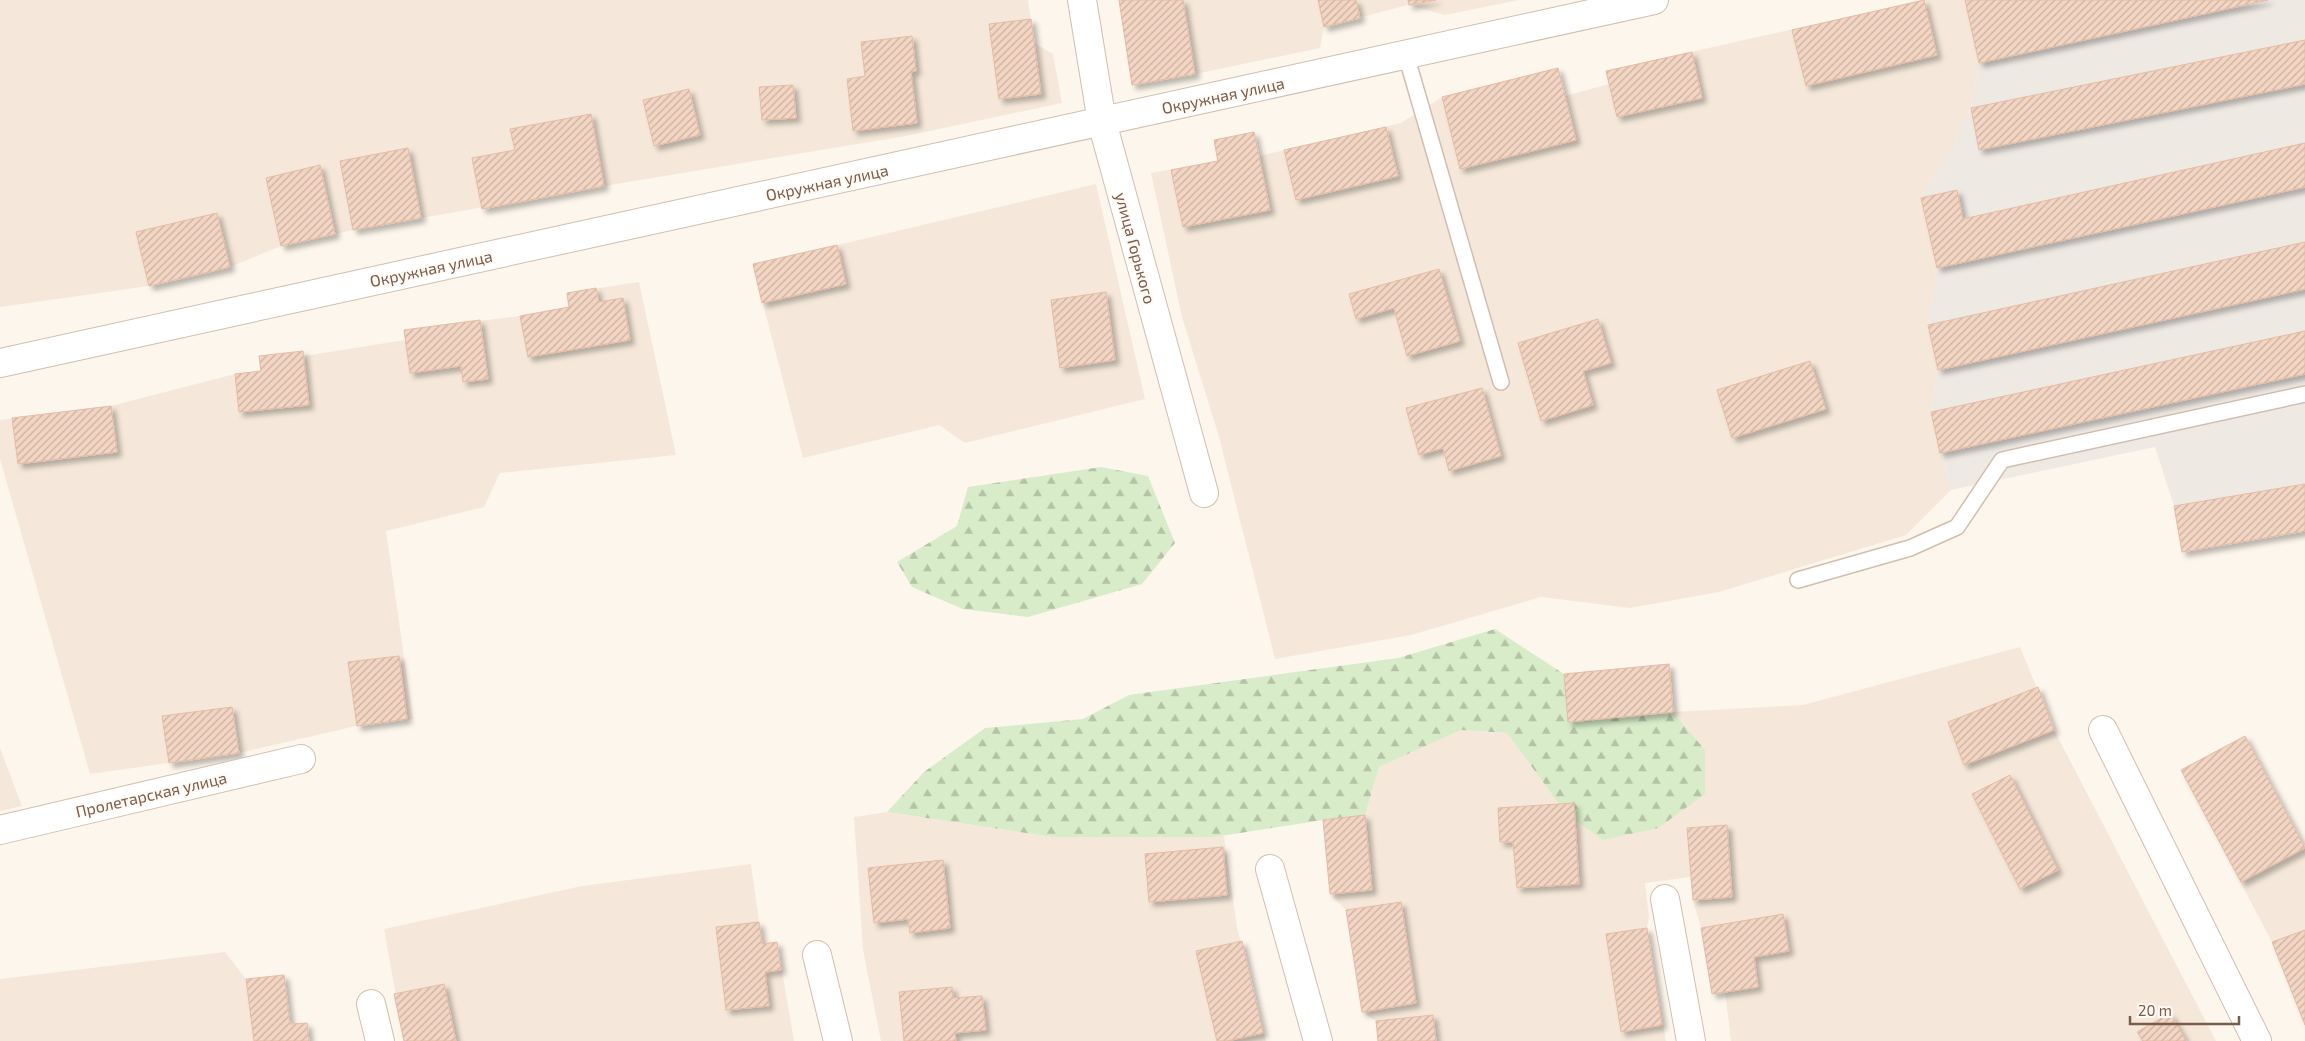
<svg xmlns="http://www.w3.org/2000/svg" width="2305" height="1041" viewBox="0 0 2305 1041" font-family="'Exo 2',sans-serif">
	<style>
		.residential { fill: #f5e8da }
		.industrial { fill: #efe9e4 }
		.forest { fill: url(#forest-firs) }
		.building { fill: url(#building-hatch); stroke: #e6bba3; filter: url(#shadow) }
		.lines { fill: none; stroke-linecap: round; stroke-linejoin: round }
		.lane-casing { stroke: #d1beb0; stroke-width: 18 }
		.street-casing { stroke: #d1beb0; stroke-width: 30 }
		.lane { stroke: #fff; stroke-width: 15 }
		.street { stroke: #fff; stroke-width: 28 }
		.labels { text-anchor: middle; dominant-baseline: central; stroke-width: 4; stroke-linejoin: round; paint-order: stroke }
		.street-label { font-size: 16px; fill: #7a5c4d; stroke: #fffaf3 }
	</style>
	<defs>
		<pattern id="forest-firs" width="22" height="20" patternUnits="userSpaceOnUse" patternTransform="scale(1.25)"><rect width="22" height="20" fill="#d8ecc9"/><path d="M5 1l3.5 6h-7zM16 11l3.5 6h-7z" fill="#b4c2a5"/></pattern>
		<pattern id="building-hatch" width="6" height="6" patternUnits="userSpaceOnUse" patternTransform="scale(1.25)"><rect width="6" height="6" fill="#f3d5c3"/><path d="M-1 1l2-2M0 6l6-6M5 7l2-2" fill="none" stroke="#cab0a1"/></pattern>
		<filter id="shadow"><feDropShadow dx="4.5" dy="4.5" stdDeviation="2.5" flood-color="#0004"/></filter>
	</defs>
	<rect width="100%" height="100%" fill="#fdf6ec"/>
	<path class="residential" d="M0,0H1028L1034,43L1053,54L1062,103L906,136L604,186L353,230L281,246L230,267L149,286L0,307Z
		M1119,0H1519L1445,15L1408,5L1324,27L1320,48L1195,74L1132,85Z
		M1923,0H1965L1979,63L1971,108L1952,148L1921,198L1937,268L1928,325L1938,370L1931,412L1951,490L1906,535L1719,592L1630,608L1541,597L1411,635L1275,659L1219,437L1182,317L1151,173L1217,161L1214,140L1254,132L1259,156L1401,123L1442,97L1558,68L1565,96L1609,84L1606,71Z
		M1096,184L1145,399L965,443L939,425L803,458L753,265Z
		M639,282L676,455L500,473L484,507L386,531L413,719L356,726L239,753L90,774L0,459V420L111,406L235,374L260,371L259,356L303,351L304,356L405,340L404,330L520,316L569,307L567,293Z
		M2020,647L2054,730L2216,1041H1731L1725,992L1712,994L1701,928L1693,900L1690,877L1645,883L1649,917L1647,928L1666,1041H1378L1376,1021L1362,1012L1346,910L1330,894L1323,820L1365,815L1379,767L1461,730L1507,733L1559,804L1705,750L1673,712L1803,705Z
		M2245,736L2305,848V1025L2272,942L2181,770Z
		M0,748L22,806L0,811Z
		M887,812L1052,837L1224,836L1237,927L1266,1041H881L863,950L854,817Z
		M751,864L762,943L777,942L794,1041H404L384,929L582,886Z
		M225,952L246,979L284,975L290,1024L307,1023L309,1041H0V979Z"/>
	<path class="industrial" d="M1965,0H2305V531L2182,552L2174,506L2155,447L1951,490L1931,412L1938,370L1928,325L1937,268L1921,198L1952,148L1971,108L1979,63Z"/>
	<path class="forest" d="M1101,467L1148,476L1175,543L1142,584L1028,617L963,609L912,587L897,562L957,526L968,487Z
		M1495,629L1564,674L1568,722L1673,712L1705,750V794L1658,828L1603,840L1575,820L1559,804L1507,733L1461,730L1379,767L1365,815L1323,820L1214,837H1052L887,812L924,772L985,728L1083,719L1129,695L1398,658Z"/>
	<path class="building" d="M1119,0H1183L1195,74L1132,85Z
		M1318,0H1356L1360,18L1324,27Z
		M1408,0H1436L1409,5Z
		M1924,0L1937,55L1806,86L1792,30Z
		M1965,0H2268L1979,63Z
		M1031,19L1041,94L999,99L989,24Z
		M912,36L916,71L911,72L917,123L853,131L847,79L865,76L861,42Z
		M2305,40V84L1979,150L1971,108Z
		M1692,52L1702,98L1617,117L1606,71Z
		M1558,68L1576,140L1460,169L1442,97Z
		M793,85L796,118L762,120L759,87Z
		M689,89L700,135L654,146L643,100Z
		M591,114L604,186L482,209L472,158L515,150L510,129Z
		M1386,127L1398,176L1296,200L1284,150Z
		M1254,132L1270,210L1183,227L1171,170L1218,161L1214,140Z
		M2305,143V187L1937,268L1921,198L1957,190L1963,219Z
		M408,148L421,218L353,230L340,161Z
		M320,165L335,234L281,246L266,178Z
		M217,213L230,267L149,286L136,232Z
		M2305,242V289L1938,370L1928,325Z
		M837,245L846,284L762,303L753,264Z
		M1439,269L1460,341L1407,356L1394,308L1356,319L1349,294Z
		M596,288L599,302L623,298L630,340L528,357L520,316L569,307L567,293Z
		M1106,292L1115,360L1060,368L1051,300Z
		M1598,319L1611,363L1583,371L1593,405L1541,421L1518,343Z
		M480,320L488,379L463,382L461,366L410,373L404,330Z
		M2305,331V374L1940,453L1931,412Z
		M303,351L309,405L239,412L235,374L261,371L259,356Z
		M1810,361L1826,409L1732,438L1717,390Z
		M1482,388L1501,456L1449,471L1443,448L1419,455L1406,408Z
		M111,406L117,452L18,464L12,418Z
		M2305,484V531L2182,552L2174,506Z
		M399,656L407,719L357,726L348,662Z
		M1669,664L1673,712L1568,722L1564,674Z
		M2038,687L2054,730L1964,765L1948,722Z
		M232,707L239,753L169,763L162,716Z
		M2245,736L2305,848L2241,882L2181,770Z
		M2010,775L2058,870L2020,889L1972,794Z
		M1574,803L1579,884L1517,888L1513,842H1500L1498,808Z
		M1365,815L1372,890L1330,894L1323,820Z
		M1727,825L1732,897L1693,900L1687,828Z
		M1223,847L1227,895L1149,902L1145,854Z
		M943,860L950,928L910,933L908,919L874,923L868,868Z
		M1401,902L1416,1003L1362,1012L1346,910Z
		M1783,914L1789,951L1754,957L1758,987L1712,994L1701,928Z
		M759,922L762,944L777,942L781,970L765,972L769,1006L726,1010L716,927Z
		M1647,928L1662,1025L1621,1032L1606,934Z
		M2305,930V1025L2272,942Z
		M1242,941L1263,1033L1227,1041H1217L1196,951Z
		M284,975L290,1024L307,1023L309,1041H254L246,979Z
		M444,984L456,1041H404L394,994Z
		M952,987L953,998L982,996L986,1030L955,1033L956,1041H904L899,992Z
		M2170,1013L2186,1041H2143L2137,1032Z
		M1433,1015L1436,1041H1378L1376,1021Z"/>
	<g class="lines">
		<defs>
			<path id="lane" d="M1406,55L1501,382
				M1798,580L1910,548L1957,527L2002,460L2305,394"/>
			<path id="street" d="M1082,0L1102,122L1204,493
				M0,363L1654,0
				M2103,730L2257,1041
				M0,830L301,759
				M1270,869L1318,1041
				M1665,899L1691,1041
				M817,955L838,1041
				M371,1004L380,1041"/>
		</defs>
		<use href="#lane" class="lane-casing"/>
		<use href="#street" class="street-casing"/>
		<use href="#lane" class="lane"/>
		<use href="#street" class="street"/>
	</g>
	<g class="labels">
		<g class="street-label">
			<text transform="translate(1223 95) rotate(-12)">Окружная улица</text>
			<text transform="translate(827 182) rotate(-12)">Окружная улица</text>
			<text transform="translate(1136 248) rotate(75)">улица Горького</text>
			<text transform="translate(431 268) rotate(-12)">Окружная улица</text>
			<text transform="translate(151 794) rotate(-13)">Пролетарская улица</text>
		</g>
	</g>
	<path d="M2130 1016v8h109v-8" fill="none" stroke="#7a5c4d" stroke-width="2.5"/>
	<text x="2138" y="1016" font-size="15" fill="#7a5c4d" stroke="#fffaf3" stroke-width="4" paint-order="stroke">20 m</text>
</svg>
